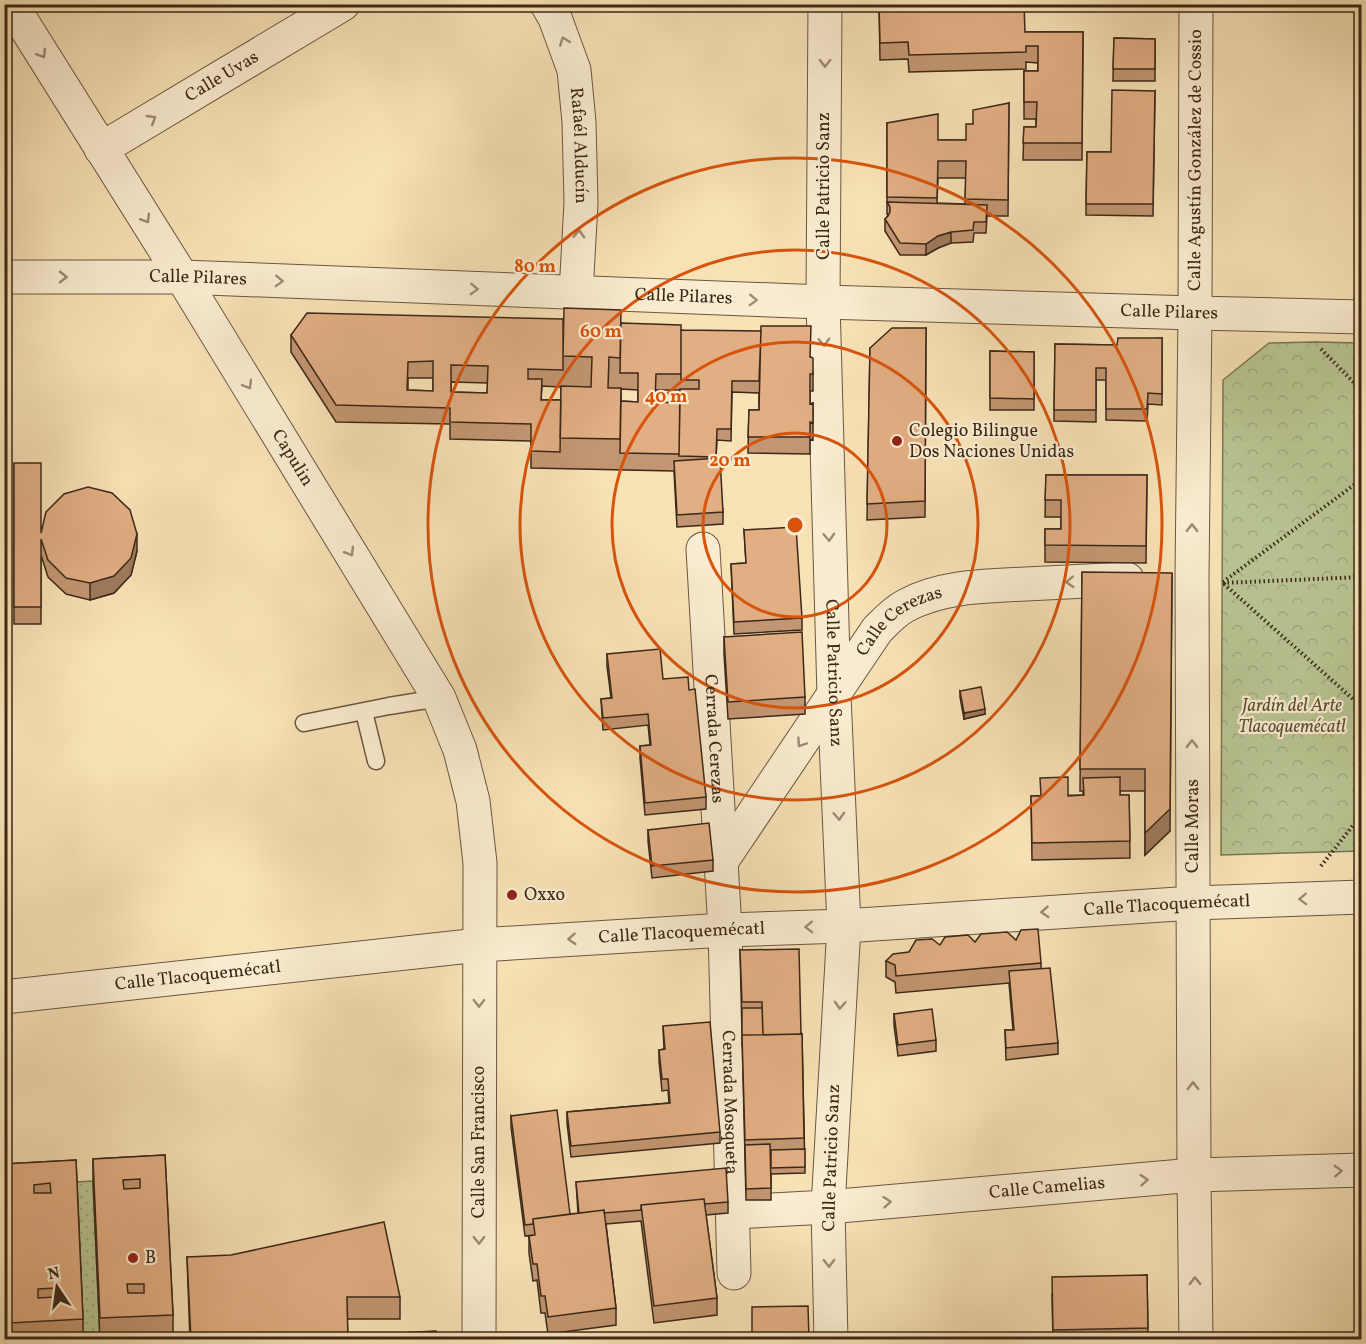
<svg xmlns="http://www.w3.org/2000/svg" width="1366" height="1344" viewBox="0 0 1366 1344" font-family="Vollkorn,serif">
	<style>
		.grass { fill: url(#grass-dots); stroke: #7a7655; stroke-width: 1.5 }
		.forest { fill: url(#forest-crowns); stroke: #7a7655; stroke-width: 1.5 }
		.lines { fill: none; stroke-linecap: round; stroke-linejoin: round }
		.service-casing { stroke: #6b5640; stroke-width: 19 }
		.minor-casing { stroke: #6b5640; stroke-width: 35 }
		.tertiary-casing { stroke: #6b5640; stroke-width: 35 }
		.path { stroke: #3c2818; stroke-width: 4; stroke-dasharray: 1.5 3; stroke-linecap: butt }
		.service { stroke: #faecd0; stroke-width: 16 }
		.minor { stroke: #faecd0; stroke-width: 33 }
		.tertiary { stroke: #faecd0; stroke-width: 33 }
		.wall { fill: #c29672; stroke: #3c2818; stroke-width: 1.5; fill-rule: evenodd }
		.shaded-wall { fill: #9e7a5c; stroke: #3c2818; stroke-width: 1.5 }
		.building { fill: #e2ae84; stroke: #3c2818; stroke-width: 1.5; fill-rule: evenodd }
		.oneway { stroke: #9b8a74 }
		.ring { fill: none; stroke: #d7540d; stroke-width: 3 }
		.poi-dot { fill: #8f2418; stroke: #faecd0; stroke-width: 2 }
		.labels { text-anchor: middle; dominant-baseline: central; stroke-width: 4.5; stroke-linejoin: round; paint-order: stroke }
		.street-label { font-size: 18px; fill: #3c2818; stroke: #faecd0 }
		.poi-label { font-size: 18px; fill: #3c2818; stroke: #faecd0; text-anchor: start }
		.park-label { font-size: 18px; font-style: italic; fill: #5b4f36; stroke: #faecd0 }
		.centre { fill: #d7540d; stroke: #faecd0; stroke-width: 3 }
		.ring-label { font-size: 18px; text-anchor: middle; font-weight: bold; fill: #d7540d; stroke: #faecd0; stroke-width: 4.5; stroke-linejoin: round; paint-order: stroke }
	</style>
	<defs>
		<pattern id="grass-dots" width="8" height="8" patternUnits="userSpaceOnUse" patternTransform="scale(1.5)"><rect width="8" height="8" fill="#b8c492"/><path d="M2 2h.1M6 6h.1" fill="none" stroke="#9fa87d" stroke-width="1.8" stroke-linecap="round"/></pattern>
		<pattern id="forest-crowns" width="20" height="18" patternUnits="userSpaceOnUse" patternTransform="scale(1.5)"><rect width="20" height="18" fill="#b8c492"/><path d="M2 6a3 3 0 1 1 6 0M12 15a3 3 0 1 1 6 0" fill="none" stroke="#9fa87d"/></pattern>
	</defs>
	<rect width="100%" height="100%" fill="#f7e2b6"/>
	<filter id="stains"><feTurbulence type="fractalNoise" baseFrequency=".00333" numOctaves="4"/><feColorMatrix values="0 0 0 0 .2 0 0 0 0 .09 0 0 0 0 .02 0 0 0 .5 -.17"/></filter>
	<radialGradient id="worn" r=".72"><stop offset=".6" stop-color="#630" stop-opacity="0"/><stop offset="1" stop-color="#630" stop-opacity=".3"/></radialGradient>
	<path class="grass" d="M93,1181L100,1339H83L76,1182Z"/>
	<path class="forest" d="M1315,342L1361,343V851L1221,855L1223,380L1269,343Z"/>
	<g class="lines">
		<defs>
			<path id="service" d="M364,712L376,761
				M304,723L389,706L439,698"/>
			<g id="minor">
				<path id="s1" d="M11,4L182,277L439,698L460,750L473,801L480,863L479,1340"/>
				<path id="s2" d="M547,4L555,18L574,70L579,122L581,203L576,293"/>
				<path id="s3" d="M825,4L823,302L834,695L844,926L828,1207L831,1340"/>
				<path id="s4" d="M101,149L343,4"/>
				<path id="s5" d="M703,549L725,930L734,1273"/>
				<path id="s6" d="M721,862L877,630C886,621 894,612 905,606C941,586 986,586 1026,584C1060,582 1093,581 1127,579"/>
				<path id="s7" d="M4,997L479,945L725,930L844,926L1193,903L1362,897"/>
				<path id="s8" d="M733,1212L828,1207L1194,1175L1362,1170"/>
				<path id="s9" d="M1196,1340L1194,1175L1192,576L1195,313L1196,4"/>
			</g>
			<g id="tertiary">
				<path id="s10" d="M4,277H182L823,302L1195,313L1362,317"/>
			</g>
		</defs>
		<use href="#service" class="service-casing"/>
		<use href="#minor" class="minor-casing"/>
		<use href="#tertiary" class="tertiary-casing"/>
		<path class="path" d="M1321,349L1362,391
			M1223,582L1362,479
			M1223,583L1362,577
			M1224,584L1362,707
			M1321,866L1362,814"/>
		<use href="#service" class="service"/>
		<use href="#minor" class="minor"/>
		<use href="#tertiary" class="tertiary"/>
	</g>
	<path class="wall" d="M879,4L1025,32H1083L1082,160H1023L1024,127H1036V119H1024V71H1038V63L1026,62V69L909,72L908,59L880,60Z
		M1114,38L1155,39V81H1113Z
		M1155,91L1153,216L1086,215L1087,152H1111Z
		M1009,103L1008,216H987L986,233H974L973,242L951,243L938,248L926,255H900L885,231V219L888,216L887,214V123L938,140H966L973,124ZM938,178H966L965,204L937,203Z
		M621,323L681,330L811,357L813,374V391H810V404L813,403V440L810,439V454L748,453L749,410H759V393L732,392L731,441L717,440L716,458L723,512V524L677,527L674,471L531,468V441L450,439V424L336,422L291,352V335ZM408,378H433V391L408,390ZM451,382L488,383L487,393L451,392ZM542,386L561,387V400H541ZM621,389L638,390V402L621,401ZM656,390H680V403L656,402Z
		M926,328L925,517L867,520L870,348Z
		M1162,338V405L1148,404L1147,421L1106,420V380H1096V422L1054,421L1055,344L1117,345Z
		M990,351L1034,352V410H990Z
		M14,463L41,533L137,551L131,575L114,593L90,600L66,594L48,577L41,555V624H14Z
		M1046,475H1147L1146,563L1045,562V529H1061V517H1045Z
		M744,530L802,618V630L734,634L731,564L746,563Z
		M1082,572L1170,831L1145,855V791H1120V795H1129L1130,858L1032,860L1031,796L1083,795V791H1080Z
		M724,637L805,697V714L728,719L724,654Z
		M607,654L689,690L706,797V809L645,815L640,758V746L650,745L648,725L603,730L601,699L611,698L607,666Z
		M960,691L985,714L964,719L960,697Z
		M648,830L713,860V871L652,878L648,841Z
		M975,942L1041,963V969L1058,1043V1054L1006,1060L1005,1030H1013L1009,983L896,993L895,982L886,977V961L909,952L940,945Z
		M740,950L802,1034L805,1173L771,1174V1200H746Z
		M894,1014L936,1040V1051L898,1056L894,1025Z
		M663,1026L720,1132V1143L571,1157L567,1123V1112L669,1103L668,1090L662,1091L659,1061V1050L664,1049Z
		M511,1116L570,1214L578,1213L576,1182L728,1202V1213L706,1215L717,1298V1315L654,1323L641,1221L606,1224L616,1308V1325L548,1334L545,1313H541L537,1280L533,1281L529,1253V1236L533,1235L525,1236L511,1127Z
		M165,1155L173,1315V1336L100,1340L93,1181V1159Z
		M76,1160L83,1319V1340H10L4,1221V1164Z
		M187,1257L400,1297V1319H347L348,1340H190Z
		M1147,1275L1148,1340H1053L1052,1294Z"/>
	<path class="shaded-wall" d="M951,232V243L938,248L926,255V244L938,236Z
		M137,534V551L131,575L114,593L90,600V583Z
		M1172,573L1170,831L1145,855V833Z
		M985,709V714L964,719V713Z"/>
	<path class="building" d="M879,4H1024L1025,32H1083L1082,143H1023L1024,127H1036L1037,102H1024V71H1038V46H1026V52L909,55L908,42L880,43Z
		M1114,38L1155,39V69H1113Z
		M1112,90L1155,91L1153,204H1086L1087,152H1111Z
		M1009,103L1008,200L965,199L966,161H938L937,198L887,197V123L938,114V140H966V124H973V110Z
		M887,202L987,205L986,222H974L973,230L951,232L938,236L926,244L900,243L885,219L888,216L890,212V207Z
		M564,308L621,310L620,358L609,357L608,388H621L620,439L560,438L561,386L591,387L592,357L563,356Z
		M307,313L563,319V370L528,369V379H542L541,400H561L560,452L531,451V424L450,422V408L336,405L291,335ZM433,361V391L407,390L408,362ZM451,365L488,366L487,393L451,392Z
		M621,323L681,325V374H656L655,402L680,403L679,454L620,453L621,401L638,402V373H620Z
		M761,326H811L810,357L813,358V374H810V404L813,403V423L810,422V437H748L749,410H759Z
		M892,328H926L925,501L867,504L870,348Z
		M681,330L761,331L759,381H732L731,429H717L716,457L679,456L680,389H699V380H681Z
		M1118,338H1162V394L1148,393L1147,409H1106V368H1096V410H1054L1055,344L1117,345Z
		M990,351L1034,352V399L990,398Z
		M720,458L723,512L677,515L674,461Z
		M14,463H41V533L46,512L64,494L88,487L112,493L130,510L137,534L131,558L114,576L90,583L66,578L48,560L41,539V607H14Z
		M1046,475H1147L1146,546L1045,545V529H1061V500H1045Z
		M796,527L802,618L734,622L731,564L746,563L744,530Z
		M1082,572L1172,573L1170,809L1145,833V769H1080Z
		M802,632L805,697L728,702L724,637Z
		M660,649L663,679L688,677L689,690L695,689L706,797L645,803L640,746L651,745L648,714L603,718L601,699L612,698L607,654Z
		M981,687L985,709L964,713L960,691Z
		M1068,777V796L1084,795L1083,778L1120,777V795H1129L1130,841L1032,843L1031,796H1041L1040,778Z
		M709,823L713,860L652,866L648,830Z
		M1038,929L1041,963L896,976L895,965L886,961L893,954L909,952L916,940L932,939L940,945L945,937L968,935L975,942L981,934L1007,932L1016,940L1021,930Z
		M799,949L801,1034L763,1035L762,1002H742L740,950Z
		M1050,968L1058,1043L1006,1048L1005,1030H1014L1009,971Z
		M742,1008H762L763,1035H742V1046Z
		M932,1009L936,1040L898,1045L894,1014Z
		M710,1022L720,1132L571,1146L567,1112L670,1103L668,1079H662L659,1050L665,1049L663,1026Z
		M802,1034L804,1138L745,1140L742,1035Z
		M557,1110L570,1214L533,1219V1224L525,1225L511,1116Z
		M770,1144L771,1188L746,1189L745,1145Z
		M805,1149V1167L771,1168V1150Z
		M165,1155L173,1315L100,1318L93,1159ZM140,1179V1188L124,1189L123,1180ZM127,1284H144V1293H128Z
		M76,1160L83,1319L10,1323L4,1200V1164ZM50,1183L51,1193H34V1185ZM55,1288V1297L38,1298V1289Z
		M726,1168L728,1202L705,1204L704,1199L641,1205V1210L604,1213V1210L579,1213L576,1182Z
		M704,1199L717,1298L654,1306L641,1205Z
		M604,1210L616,1308L548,1317L545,1296H541L537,1264H533L529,1236L535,1235L533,1219Z
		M384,1222L400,1297H347L348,1340H191L187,1257L231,1255Z
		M1147,1275L1148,1328L1053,1330L1052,1277Z
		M808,1306L809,1340H752V1307Z
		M436,1331V1340H397V1333Z
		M1148,1333V1340H1080V1335Z"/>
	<defs><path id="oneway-chevron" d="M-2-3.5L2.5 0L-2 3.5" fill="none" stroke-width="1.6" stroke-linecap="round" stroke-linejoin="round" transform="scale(1.5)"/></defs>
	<g class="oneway">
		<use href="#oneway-chevron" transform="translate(564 41) rotate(-111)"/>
		<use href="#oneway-chevron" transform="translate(42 54) rotate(58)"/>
		<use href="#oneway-chevron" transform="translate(825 63) rotate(90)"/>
		<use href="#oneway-chevron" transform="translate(152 119) rotate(-31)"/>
		<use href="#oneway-chevron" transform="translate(146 219) rotate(58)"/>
		<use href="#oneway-chevron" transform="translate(579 234) rotate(-87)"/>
		<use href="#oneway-chevron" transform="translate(63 277)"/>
		<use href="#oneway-chevron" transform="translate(279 281) rotate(2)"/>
		<use href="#oneway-chevron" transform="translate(474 289) rotate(2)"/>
		<use href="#oneway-chevron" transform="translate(753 300) rotate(2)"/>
		<use href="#oneway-chevron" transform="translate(824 342) rotate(88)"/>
		<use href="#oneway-chevron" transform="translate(248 385) rotate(59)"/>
		<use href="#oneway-chevron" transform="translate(1192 528) rotate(-89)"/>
		<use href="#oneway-chevron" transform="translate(829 537) rotate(88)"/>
		<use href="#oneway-chevron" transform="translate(350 552) rotate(59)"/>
		<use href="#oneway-chevron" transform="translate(1070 582) rotate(177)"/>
		<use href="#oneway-chevron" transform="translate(801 743) rotate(124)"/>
		<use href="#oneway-chevron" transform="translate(1192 744) rotate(-90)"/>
		<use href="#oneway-chevron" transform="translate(839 816) rotate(87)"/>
		<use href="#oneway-chevron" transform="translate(1303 899) rotate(178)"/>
		<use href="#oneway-chevron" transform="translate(1045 912) rotate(176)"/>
		<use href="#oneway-chevron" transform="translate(809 927) rotate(178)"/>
		<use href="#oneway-chevron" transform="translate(572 939) rotate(176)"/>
		<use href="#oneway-chevron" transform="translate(479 1003) rotate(90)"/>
		<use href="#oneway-chevron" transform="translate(840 1005) rotate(93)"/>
		<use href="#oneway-chevron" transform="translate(1193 1086) rotate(-90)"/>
		<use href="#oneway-chevron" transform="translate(1338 1171) rotate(-2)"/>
		<use href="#oneway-chevron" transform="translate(1144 1180) rotate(-5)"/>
		<use href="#oneway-chevron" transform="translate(887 1202) rotate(-5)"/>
		<use href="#oneway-chevron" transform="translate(479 1240) rotate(90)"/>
		<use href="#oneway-chevron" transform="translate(829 1263) rotate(89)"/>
		<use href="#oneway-chevron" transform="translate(1195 1281) rotate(-91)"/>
	</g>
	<g class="ring">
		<circle cx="795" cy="525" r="92"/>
		<circle cx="795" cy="525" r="183"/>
		<circle cx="795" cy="525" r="275"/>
		<circle cx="795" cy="525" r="367"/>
	</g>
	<g class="poi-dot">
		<circle cx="897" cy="441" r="6"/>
		<circle cx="512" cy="895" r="6"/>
		<circle cx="133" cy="1258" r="6"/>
	</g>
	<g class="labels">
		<g class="street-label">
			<text stroke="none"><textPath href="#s4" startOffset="141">Calle Uvas</textPath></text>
			<text stroke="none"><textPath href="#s2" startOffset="147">Rafaél Alducín</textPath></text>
			<text stroke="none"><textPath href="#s9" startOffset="1180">Calle Agustín González de Cossio</textPath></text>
			<text transform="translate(824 186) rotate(-90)">Calle Patricio Sanz</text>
			<text stroke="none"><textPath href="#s10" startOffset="194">Calle Pilares</textPath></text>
			<text stroke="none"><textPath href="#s10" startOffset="680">Calle Pilares</textPath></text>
			<text stroke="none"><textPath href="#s10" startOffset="1166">Calle Pilares</textPath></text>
			<text stroke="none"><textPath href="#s1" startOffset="534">Capulin</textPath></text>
			<text stroke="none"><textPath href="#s6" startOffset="303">Calle Cerezas</textPath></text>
			<text stroke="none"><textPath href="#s3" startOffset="669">Calle Patricio Sanz</textPath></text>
			<text stroke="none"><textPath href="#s5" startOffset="190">Cerrada Cerezas</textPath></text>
			<text transform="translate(1193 826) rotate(-90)">Calle Moras</text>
			<text stroke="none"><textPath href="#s7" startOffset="1167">Calle Tlacoquemécatl</textPath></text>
			<text stroke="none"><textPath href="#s7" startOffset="681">Calle Tlacoquemécatl</textPath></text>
			<text stroke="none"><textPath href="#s7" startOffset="195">Calle Tlacoquemécatl</textPath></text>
			<text stroke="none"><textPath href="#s5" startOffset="554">Cerrada Mosqueta</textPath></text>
			<text transform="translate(479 1142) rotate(-90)">Calle San Francisco</text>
			<text transform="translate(832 1158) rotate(-88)">Calle Patricio Sanz</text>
			<text stroke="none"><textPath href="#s8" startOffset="315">Calle Camelias</textPath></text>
		</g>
		<g class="poi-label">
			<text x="909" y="431">Colegio Bilingue<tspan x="909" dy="21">Dos Naciones Unidas</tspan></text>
			<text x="524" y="895">Oxxo</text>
			<text x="145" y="1258">B</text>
		</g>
		<g class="park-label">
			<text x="1292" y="706">Jardín del Arte<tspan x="1292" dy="21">Tlacoquemécatl</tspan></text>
		</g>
	</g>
	<circle cx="795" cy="525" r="9" class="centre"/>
	<g class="ring-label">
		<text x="535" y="272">80 m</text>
		<text x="601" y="337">60 m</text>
		<text x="666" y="402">40 m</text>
		<text x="730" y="466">20 m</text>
	</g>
	<rect width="1366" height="1344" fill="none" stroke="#f7e2b6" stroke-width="24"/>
	<rect x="6" y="6" width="1354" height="1332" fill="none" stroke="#3c2818" stroke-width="3"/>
	<rect x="12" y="12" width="1342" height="1320" fill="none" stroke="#3c2818" stroke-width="1.5"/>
	<g transform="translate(57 1287) rotate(347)" stroke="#faecd0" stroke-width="4.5" paint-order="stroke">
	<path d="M0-4.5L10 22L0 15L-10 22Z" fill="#3c2818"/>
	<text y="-9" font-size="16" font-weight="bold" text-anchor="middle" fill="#3c2818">N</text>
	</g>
	<rect width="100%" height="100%" filter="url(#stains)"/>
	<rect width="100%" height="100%" fill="url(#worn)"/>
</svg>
